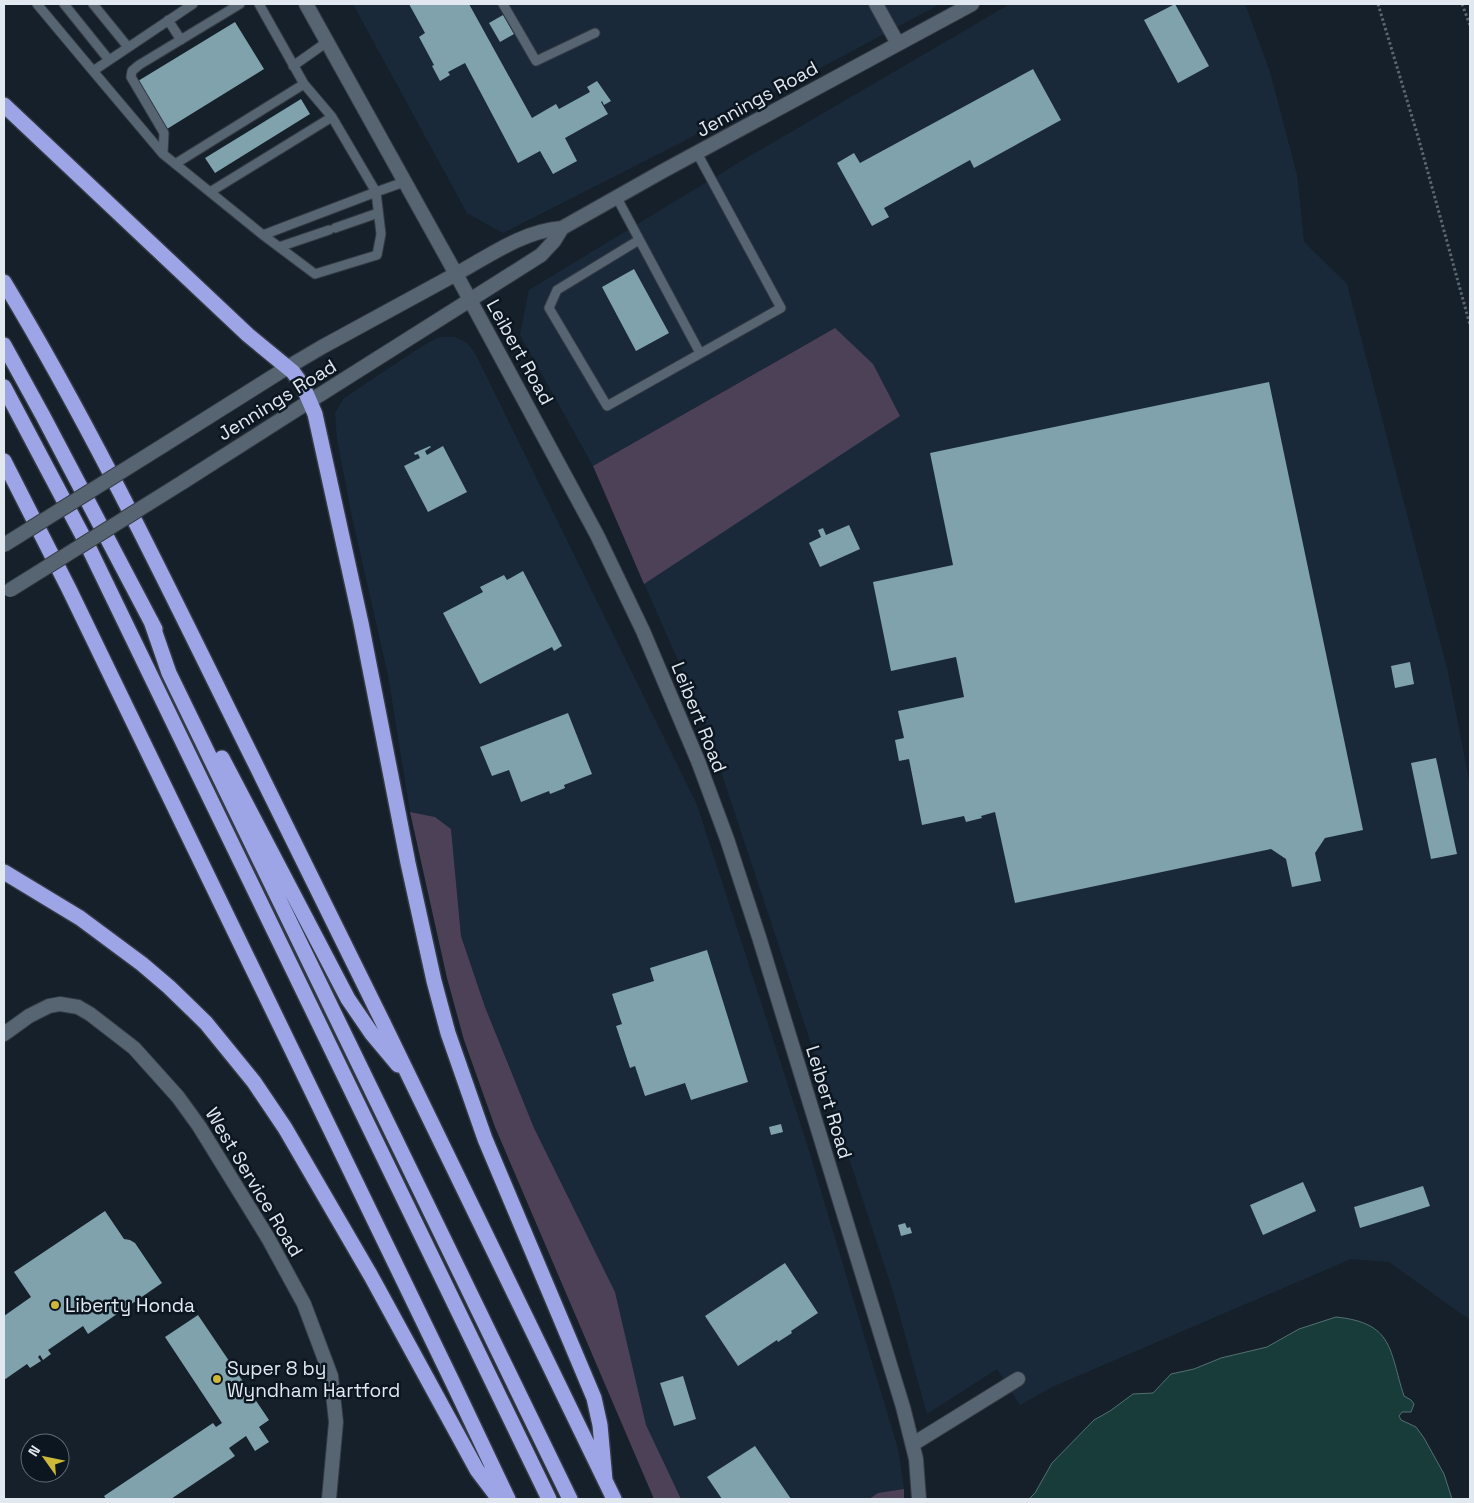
<svg xmlns="http://www.w3.org/2000/svg" width="1474" height="1503" viewBox="0 0 1474 1503" font-family="'Space Grotesk',sans-serif">
	<style>
		.built { fill: #1a2939 }
		.green { fill: #4c4156 }
		.water { fill: #183c3a; stroke: #547071 }
		.building { fill: #7fa2ad }
		.lines { fill: none; stroke-linecap: round; stroke-linejoin: round }
		.service-casing { stroke: #333a44; stroke-width: 11 }
		.minor-casing { stroke: #333a44; stroke-width: 16 }
		.tertiary-casing { stroke: #333a44; stroke-width: 16 }
		.secondary-casing { stroke: #333a44; stroke-width: 16 }
		.motorway-casing { stroke: #333a44; stroke-width: 18 }
		.path { stroke: #5c666f; stroke-width: 3; stroke-dasharray: 2.5 2.5; stroke-linecap: butt }
		.service { stroke: #576471; stroke-width: 9 }
		.minor { stroke: #576471; stroke-width: 14 }
		.tertiary { stroke: #576471; stroke-width: 14 }
		.secondary { stroke: #576471; stroke-width: 14 }
		.motorway { stroke: #9ea5e7; stroke-width: 15 }
		.secondary-bridge-casing { stroke: #333a44; stroke-width: 16; stroke-linecap: butt }
		.secondary-bridge { stroke: #576471; stroke-width: 14 }
		.poi-dot { fill: #ceb838; stroke: #0c1621; stroke-width: 2 }
		.labels { text-anchor: middle; dominant-baseline: central; stroke-width: 5; stroke-linejoin: round; paint-order: stroke }
		.street-label { font-size: 19px; fill: #e1e8f0; stroke: #0c1621 }
		.poi-label { font-size: 19px; fill: #e1e8f0; stroke: #0c1621; text-anchor: start }
	</style>
	<rect width="100%" height="100%" fill="#15202a"/>
	<path class="built" d="M353,4H940L684,141L503,233L467,213Z
		M1010,4H1245L1270,72L1297,175L1304,242L1347,284L1448,672L1470,785V1319L1460,1313L1389,1262L1351,1259L1052,1387L1020,1405L997,1369L927,1414L892,1288L703,717L643,581L835,328L593,466L520,335L529,290L743,160Z
		M439,337H455L467,343L475,353L697,805L807,1144L898,1449L904,1489L878,1493L869,1499H681L645,1425L615,1292L534,1128L485,1007L461,936L451,829L435,817L410,812L388,675L352,517L337,439L335,413L344,398L419,348Z"/>
	<path class="green" d="M835,328L873,364L900,416L644,584L593,466Z
		M410,812L435,817L451,829L461,936L485,1007L534,1128L615,1292L646,1425L681,1499H654L495,1127L464,1040L447,978Z
		M904,1489V1499H869L878,1493Z"/>
	<path class="water" d="M1336,1317C1394,1323 1389,1350 1404,1396L1411,1400L1414,1404L1411,1412H1402L1399,1416L1401,1420L1416,1427L1424,1438L1444,1474L1452,1499H1029L1035,1493L1052,1463L1094,1420L1110,1411L1133,1394L1153,1393L1171,1374L1194,1369L1221,1358L1267,1347L1299,1329Z"/>
	<path class="building" d="M409,4H469L532,118L556,104L559,109L590,92L587,87L597,81L611,101L604,105L602,101L601,102L608,114L565,138L577,161L553,174L540,151L518,163L465,63L448,72L450,75L440,81L432,66L434,65L419,37L425,33Z
		M1175,4L1209,66L1178,83L1144,20Z
		M503,15L514,34L500,42L489,23Z
		M235,22L264,69L167,129L138,81Z
		M1033,69L1061,120L974,168L970,160L884,208L889,217L872,226L837,163L854,153L860,163Z
		M301,99L310,114L215,173L205,158Z
		M634,269L669,333L636,351L602,287Z
		M1269,382L1363,830L1325,838L1315,853L1321,881L1292,887L1286,859L1271,849L1015,903L995,812L981,816L982,818L966,822L964,816L922,825L909,759L899,761L895,740L904,738L898,711L964,697L956,657L891,671L873,582L953,565L930,453Z
		M430,446L431,447L425,451L427,455L443,446L467,492L428,512L404,466L420,458L418,454L415,455L414,453Z
		M849,525L860,549L820,567L809,543L821,537L818,530L823,528L826,535Z
		M523,571L562,646L554,651L552,647L480,684L443,613L483,592L480,587L504,575L507,580Z
		M1410,662L1414,684L1395,688L1391,666Z
		M568,713L592,774L564,785L565,788L550,794L549,791L521,802L509,770L492,776L480,747Z
		M1436,758L1457,854L1431,859L1411,763Z
		M707,950L748,1082L691,1100L685,1083L645,1096L635,1066L630,1068L616,1026L622,1024L612,994L654,981L650,968Z
		M781,1124L783,1132L771,1135L769,1127Z
		M1303,1182L1316,1211L1263,1235L1250,1205Z
		M1423,1186L1430,1206L1360,1228L1354,1207Z
		M105,1211L124,1239L130,1240L135,1243L162,1283L88,1334L83,1326L48,1350L51,1354L43,1360L40,1355L38,1357L41,1361L30,1368L27,1364L4,1380V1316L31,1297L14,1272Z
		M905,1223L907,1228L910,1227L912,1233L901,1236L898,1225Z
		M785,1263L818,1313L791,1331L792,1333L778,1342L777,1340L738,1366L705,1316Z
		M198,1315L269,1420L259,1427L269,1442L255,1451L246,1436L229,1448L235,1456L171,1499H106L104,1496L213,1423L216,1427L222,1423L165,1337Z
		M683,1376L696,1419L674,1426L660,1383Z
		M755,1446L791,1499H722L707,1477Z"/>
	<g class="lines">
		<defs>
			<path id="service" d="M37,4L93,71L193,4
				M64,4L109,60
				M93,4L128,47
				M259,4L304,84L332,117L376,192L404,182
				M503,4L536,61L595,33
				M168,20L181,40
				M293,66L327,42
				M93,71L163,154L263,235L315,274L377,255L381,234L376,192L263,235
				M163,154L164,133L131,77L132,71L139,65L240,4
				M175,164L304,84
				M210,192L332,117
				M617,198L700,353
				M335,228L378,213
				M639,240L557,290L549,308L607,406L781,308L697,153
				M279,247L329,230"/>
			<path id="minor" d="M306,4L456,274C489,256 523,231 562,228L663,171L972,4
				M876,4L898,44
				M470,300L541,255L554,241L562,228
				M4,1034L29,1016L49,1006L60,1004L78,1007L90,1014L134,1048L178,1097L199,1126L268,1238L304,1304L331,1376L336,1422L329,1499
				M913,1444L1018,1379"/>
			<path id="tertiary" d="M288,367L322,347L456,274L597,535L643,631L698,761L727,839L759,937L903,1407L916,1459L919,1499
				M310,401L470,300"/>
			<path id="secondary" d="M164,445L288,367
				M183,482L310,401"/>
			<path id="motorway" d="M4,105L248,335L293,372L303,386L315,414L361,623L408,863L434,981L448,1033L485,1139L594,1398L600,1425L605,1480
				M4,282C98,438 176,604 257,767C378,1010 496,1255 614,1499
				M4,345L43,416L155,629
				M4,387L86,542L549,1499
				M4,461L69,589L453,1383L508,1499
				M151,621L169,673L570,1499
				M222,758L348,999L372,1034L398,1065
				M4,872L80,918L142,964L169,987L206,1023L254,1082L285,1128L371,1276L477,1470L499,1499"/>
		</defs>
		<use href="#service" class="service-casing"/>
		<use href="#minor" class="minor-casing"/>
		<use href="#tertiary" class="tertiary-casing"/>
		<use href="#secondary" class="secondary-casing"/>
		<use href="#motorway" class="motorway-casing"/>
		<path class="path" d="M1378,4L1419,140L1470,325
			M1462,4L1470,25"/>
		<use href="#service" class="service"/>
		<use href="#minor" class="minor"/>
		<use href="#tertiary" class="tertiary"/>
		<use href="#secondary" class="secondary"/>
		<use href="#motorway" class="motorway"/>
		<defs>
			<path id="secondary-bridge" d="M4,545L164,445
				M10,590L183,482"/>
		</defs>
		<use href="#secondary-bridge" class="secondary-bridge-casing"/>
		<use href="#secondary-bridge" class="secondary-bridge"/>
	</g>
	<g class="poi-dot">
		<circle cx="55" cy="1305" r="5"/>
		<circle cx="217" cy="1379" r="5"/>
	</g>
	<g class="labels">
		<g class="street-label">
			<text transform="translate(757 99) rotate(-29)">Jennings Road</text>
			<text transform="translate(520 352) rotate(61)">Leibert Road</text>
			<text transform="translate(277 400) rotate(-32)">Jennings Road</text>
			<text transform="translate(699 717) rotate(68)">Leibert Road</text>
			<text transform="translate(829 1102) rotate(73)">Leibert Road</text>
			<text transform="translate(254 1182) rotate(59)">West Service Road</text>
		</g>
		<g class="poi-label">
			<text x="65" y="1305">Liberty Honda</text>
			<text x="227" y="1368">Super 8 by<tspan x="227" dy="22">Wyndham Hartford</tspan></text>
		</g>
	</g>
	<rect width="1474" height="1503" fill="none" stroke="#e1e8f0" stroke-width="10"/>
	<g transform="translate(45 1458) rotate(303)"><circle r="24" fill="#0c1621" stroke="#616a74"/>
	<path d="M0-4L9 19L0 12L-9 19Z" fill="#ceb838"/>
	<text y="-8" font-size="14" font-weight="bold" text-anchor="middle" fill="#e1e8f0">N</text>
	</g>
</svg>
